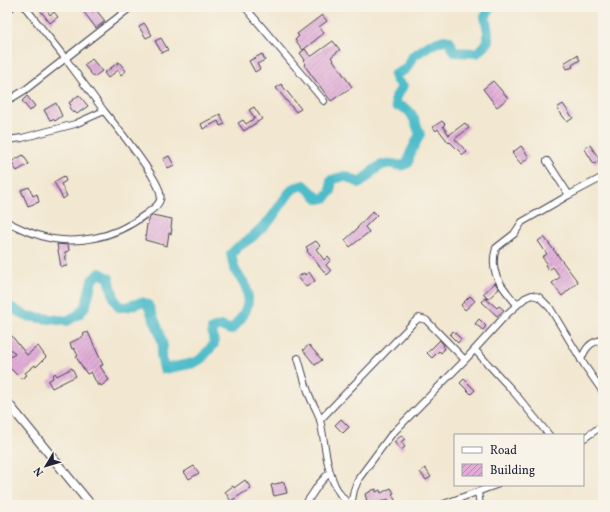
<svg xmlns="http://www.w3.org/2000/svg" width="610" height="512" viewBox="0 0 610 512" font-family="Vollkorn,serif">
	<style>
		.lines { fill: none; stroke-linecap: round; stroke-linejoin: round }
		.river { stroke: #4fbcca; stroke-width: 10 }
		.building { fill: url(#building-hatch) }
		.minor-casing { stroke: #414051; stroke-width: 8 }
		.secondary-casing { stroke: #414051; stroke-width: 10 }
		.minor { stroke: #fff; stroke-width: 6 }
		.secondary { stroke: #fff; stroke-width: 8 }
	</style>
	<defs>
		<pattern id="building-hatch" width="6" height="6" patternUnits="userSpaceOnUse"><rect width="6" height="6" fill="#e1add8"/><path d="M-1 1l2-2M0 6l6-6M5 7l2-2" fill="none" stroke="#b68cb0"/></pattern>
	</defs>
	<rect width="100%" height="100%" fill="#f7f3e8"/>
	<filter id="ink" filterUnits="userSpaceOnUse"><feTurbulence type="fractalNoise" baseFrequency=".025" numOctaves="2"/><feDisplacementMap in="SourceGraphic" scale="8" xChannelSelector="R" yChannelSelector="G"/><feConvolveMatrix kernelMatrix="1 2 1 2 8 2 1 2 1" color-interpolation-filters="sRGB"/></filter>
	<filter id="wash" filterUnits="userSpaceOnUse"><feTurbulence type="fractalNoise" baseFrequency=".012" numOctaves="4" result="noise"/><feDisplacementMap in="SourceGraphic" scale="16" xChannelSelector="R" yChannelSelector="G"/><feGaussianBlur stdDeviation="0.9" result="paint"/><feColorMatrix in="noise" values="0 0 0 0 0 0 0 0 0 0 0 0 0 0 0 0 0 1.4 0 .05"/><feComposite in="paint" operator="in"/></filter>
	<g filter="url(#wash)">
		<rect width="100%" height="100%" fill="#f2e7d0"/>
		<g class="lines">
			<path class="river" d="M7,305L26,316L67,321L79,314L86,305L92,280L100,273L109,278L114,298L119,307H126L142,302L148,305L159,331L163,346L161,355L164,369L194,363L201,359L214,344L212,329L221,326L231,330C244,317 253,303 245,285C243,280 239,277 236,272C233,267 233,260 231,254L238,247L251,238L270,220L289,193L294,188L304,185L319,199L325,198L331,191V180L345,176L360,183C369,177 374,166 386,164C396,162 397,169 408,163L410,154L420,134C414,120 413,107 396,106L395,98L403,86L397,81L394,75L406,69L413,56L430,45L444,40L450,41L454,52L477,53L488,42V32L485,17L491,7"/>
		</g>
		<g id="blocks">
			<path class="building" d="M45,7L50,15L54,12L58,17L50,23L40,10Z
				M80,7H88L92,12L96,10L105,21L96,28Z
				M322,15L327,21L319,27L324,33L303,50L295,40L299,36L297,34Z
				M144,23L152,35L146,38L139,27Z
				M161,38L168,50L162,53L155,41Z
				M333,41L340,50L331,57L352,87L331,101L304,65L306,64L304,61L305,60L300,53L305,49L310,56H312Z
				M262,54L265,60L257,64L260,69L255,72L249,61Z
				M577,55L580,60L572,65L573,67L567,69L564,63Z
				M92,59L102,71L94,77L84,65Z
				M119,62L126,71L121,75L118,70L108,78L104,73Z
				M493,81L508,98L497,107L483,89Z
				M281,84L301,109L296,112L276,88Z
				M79,95L88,106L77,114L75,112L73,113L69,107L71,105L69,103Z
				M27,96L35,106L30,111L22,101Z
				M56,103L62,116L55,121L53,119L50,120L44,110Z
				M563,104L573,118L567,122L557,108Z
				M254,107L262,119L244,131L238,123L243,120L246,124L255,118L249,110Z
				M220,114L225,124L220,126L218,121L203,129L201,124Z
				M442,121L445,124L443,126L449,135L465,123L469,128L455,139L467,152L463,155L450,142L449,143L438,129L436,131L433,127Z
				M590,145L600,160L594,164L584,148Z
				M521,146L529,157L521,164L512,153Z
				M23,155L29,164L17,171L11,162Z
				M169,156L174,165L168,168L163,159Z
				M64,176L66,181L61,184L67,196L63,199L54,182Z
				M29,187L33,196L37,194L39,202L28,206L21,190Z
				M373,211L377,215L365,227L369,232L350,247L345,240L358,228H357Z
				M152,215L172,219L171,228L172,229L171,234L169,233L167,246L145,240L147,224H148L150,217Z
				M544,237L578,282L562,296L552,283L560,277L553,267L549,270L545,265L547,263L542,257L547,254L538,241Z
				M316,241L320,246L316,249L324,260L328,256L331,260L326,265L331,271L327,275L307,251L308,250L306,247Z
				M57,244L68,245L69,251L65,252L67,266L61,267Z
				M309,272L315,281L306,287L298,277L304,273L305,275Z
				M495,283L499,289L488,299L483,294Z
				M470,296L475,301L465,310L461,305Z
				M485,298L497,308L499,306L504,310L497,316L482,302Z
				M479,319L486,326L483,330L475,324Z
				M7,330L27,355L38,346L46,357L36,367L35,365L25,373L27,375L21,379L11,369L9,370L7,367V359L15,354L7,345Z
				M453,331L461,339L458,343L450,335Z
				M88,332L103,365L100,366L109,380L101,386L100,384L98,386L91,372L87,374L76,357L78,356L74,348L72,349L70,343L84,336L83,334Z
				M440,340L444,345L443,347L445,348L441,353L439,351L432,358L427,353Z
				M309,345L322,360L315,365L303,350Z
				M72,368L76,376L52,388L48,381L53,378L52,376L55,373L57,376Z
				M464,379L475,390L471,394L460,383Z
				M341,419L349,427L343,433L335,425Z
				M402,435L405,439L401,442L405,447L401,450L394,442Z
				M194,466L199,473L189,479L184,472Z
				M425,468L431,477L426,480L420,472Z
				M245,480L251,488L231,501L225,492L233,486L234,488Z
				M284,482L287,493L274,496L271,485Z
				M391,488L394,493L392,494L396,502L391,504L388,499L380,502L381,504L378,505H368L365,494L370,492V491L376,489V492L380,490L381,493Z"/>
		</g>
	</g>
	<g filter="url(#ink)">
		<use href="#blocks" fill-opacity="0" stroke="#414051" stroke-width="1"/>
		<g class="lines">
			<defs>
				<path id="minor" d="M25,7L65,58L104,111
					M245,7L324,101
					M7,10L12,7
					M7,101L25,90L131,7
					M7,140L22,138L75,124L104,111C120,131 137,152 151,174C154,180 159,186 160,193C163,203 153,209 146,214C115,238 73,248 35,234C25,231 16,226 7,222
					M547,161L569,195
					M517,305C502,286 488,274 496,248L514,234L522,222L569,195L603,177
					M475,350L512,390L549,435
					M298,358C302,371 305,384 310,397C313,405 318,411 320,420C327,449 325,484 350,505
					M581,360C585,349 590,341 603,340
					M320,420L413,323L419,318L426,320L465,360
					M583,439L603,425
					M478,492L480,505
					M305,505L319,484L329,473
					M351,505L354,490L359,478L391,435L465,360L506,315L525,298L532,295L539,297L550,308L585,366L603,392
					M441,505L496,485"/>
				<path id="secondary" d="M7,402L91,505"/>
			</defs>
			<use href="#minor" class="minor-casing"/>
			<use href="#secondary" class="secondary-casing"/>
			<use href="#minor" class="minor"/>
			<use href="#secondary" class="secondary"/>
		</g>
	</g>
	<rect width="610" height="512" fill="none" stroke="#f7f3e8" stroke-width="24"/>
	<rect x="454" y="434" width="130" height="52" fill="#f7f3e8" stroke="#a29fa3"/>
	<rect x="462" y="447" width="20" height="6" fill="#ffffff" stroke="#a29fa3"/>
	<text x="490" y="454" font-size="12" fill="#22223b">Road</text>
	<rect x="462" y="464" width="20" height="12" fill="url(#building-hatch)" stroke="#a29fa3"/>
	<text x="490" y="474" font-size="12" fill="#22223b">Building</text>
	<g transform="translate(46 466) rotate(232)" stroke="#f7f3e8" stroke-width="3" paint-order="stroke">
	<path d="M0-3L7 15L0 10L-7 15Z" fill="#22223b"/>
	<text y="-6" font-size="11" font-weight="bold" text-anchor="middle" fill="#22223b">N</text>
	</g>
</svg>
